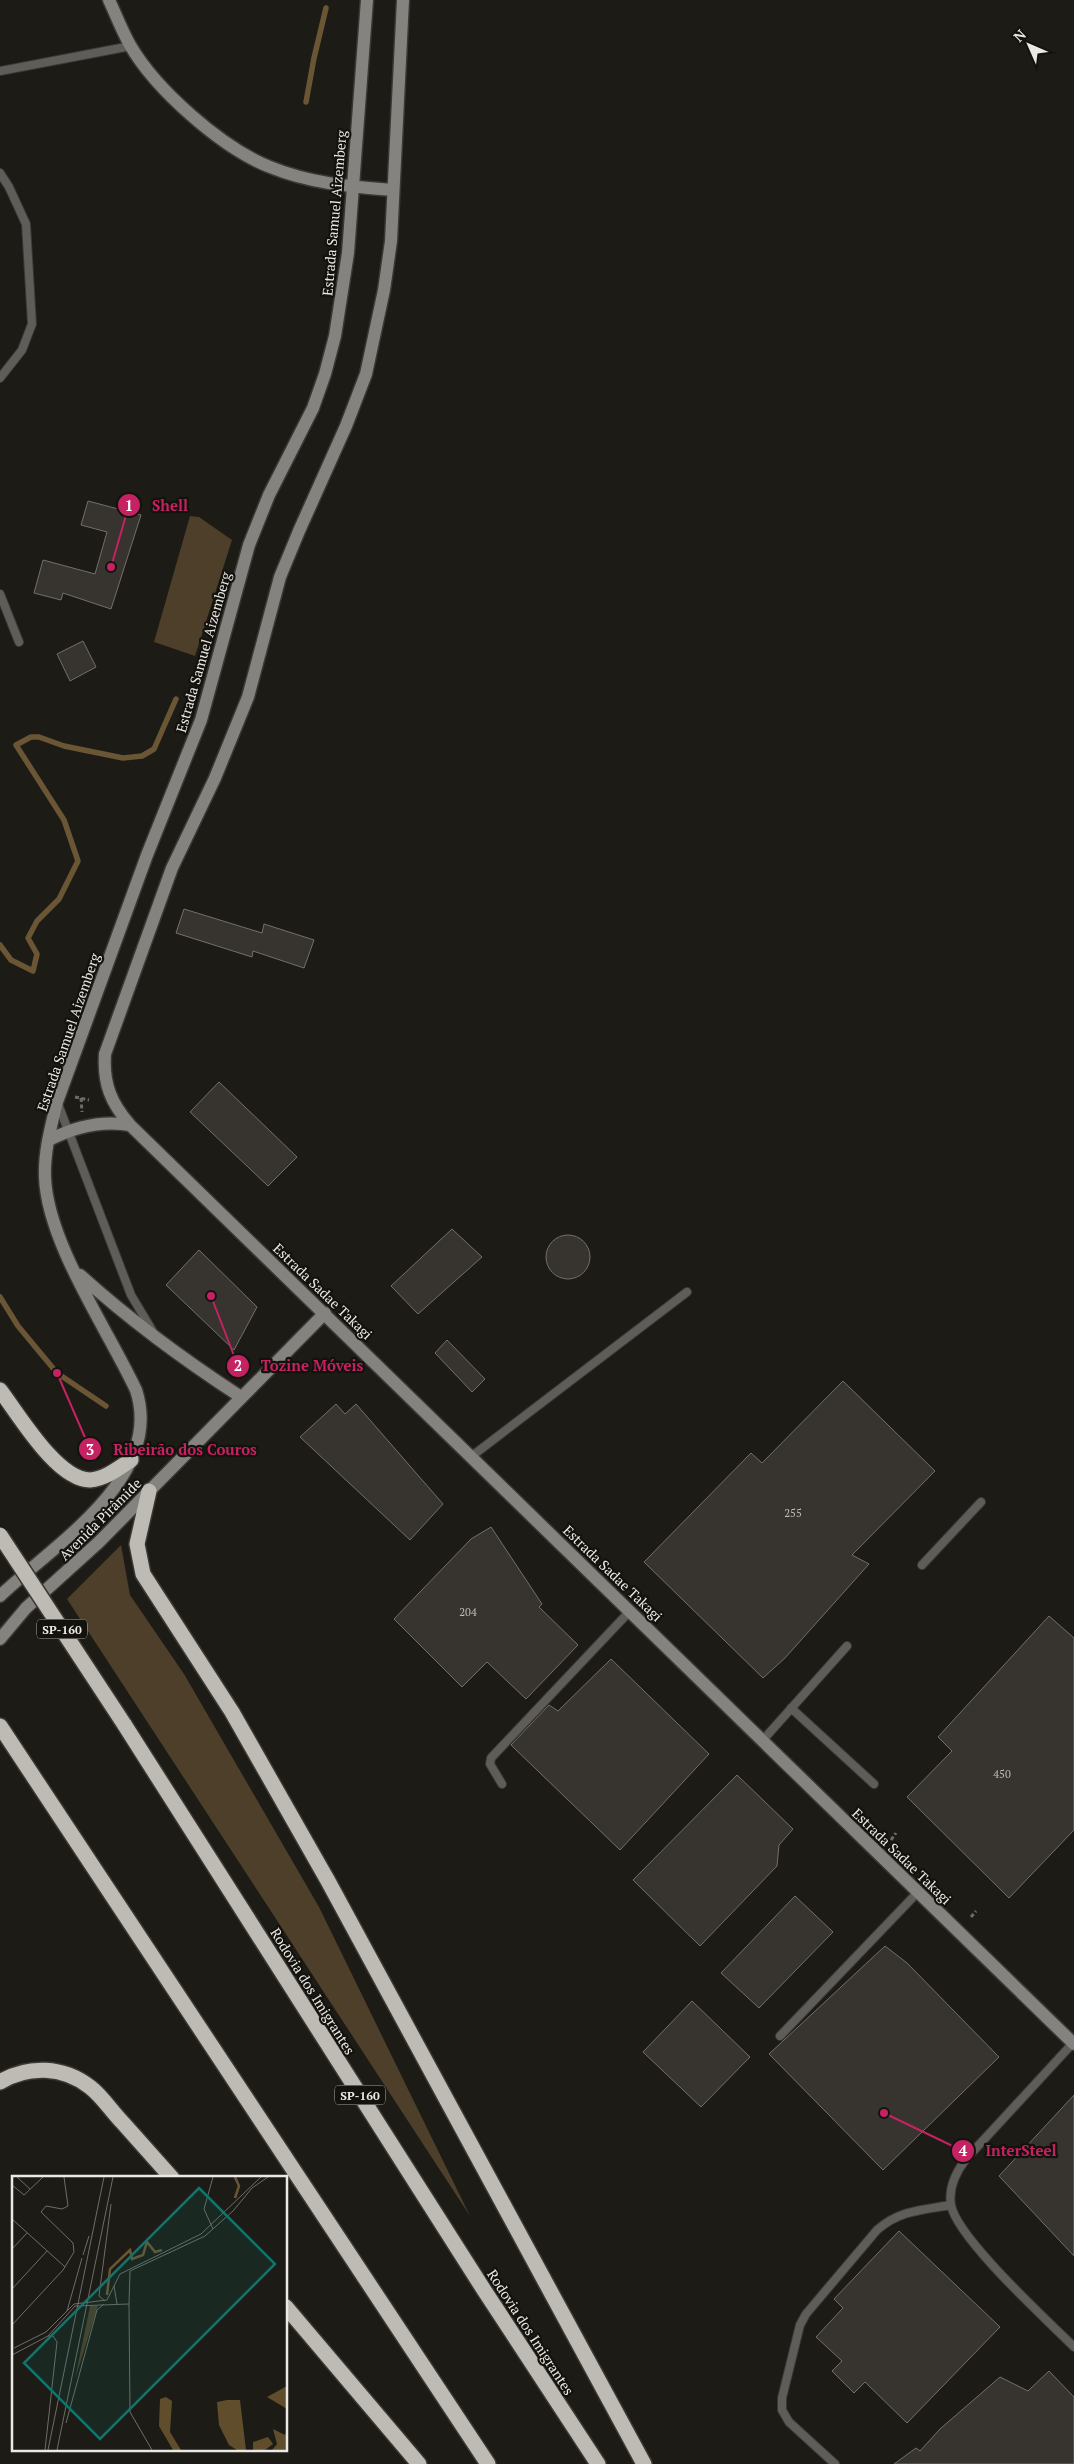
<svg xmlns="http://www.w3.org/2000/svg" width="1074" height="2464" viewBox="0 0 1074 2464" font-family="'PT Serif',serif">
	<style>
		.green { fill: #4d3f29 }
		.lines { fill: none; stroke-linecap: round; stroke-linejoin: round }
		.stream { stroke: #6a5635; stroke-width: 5.5 }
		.building { fill: #37342f; stroke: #73706a }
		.lane-casing { stroke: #3a3833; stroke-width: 10 }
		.secondary-casing { stroke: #3a3833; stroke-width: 15 }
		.highway-casing { stroke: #3a3833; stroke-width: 18 }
		.path { stroke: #6e6c68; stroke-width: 3; stroke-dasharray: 4 2.5; stroke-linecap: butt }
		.lane { stroke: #5e5d5a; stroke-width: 8 }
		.secondary { stroke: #85837f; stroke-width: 12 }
		.highway { stroke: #bebbb4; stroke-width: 15 }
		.highway-bridge-casing { stroke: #3a3833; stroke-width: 18; stroke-linecap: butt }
		.highway-bridge { stroke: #bebbb4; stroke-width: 15 }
		.labels { text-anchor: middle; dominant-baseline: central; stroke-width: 4.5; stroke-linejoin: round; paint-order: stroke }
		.number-label { font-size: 11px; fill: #bebcb8 }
		.shield { fill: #14120d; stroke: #aaa8a5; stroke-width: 1 }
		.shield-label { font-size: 12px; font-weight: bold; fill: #ebe9e6 }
		.street-label { font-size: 14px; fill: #ebe9e6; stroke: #14120d }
		.inset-river { fill: none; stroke: #6a5635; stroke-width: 2.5 }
		.inset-road { fill: none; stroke: #6f6d69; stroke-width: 1 }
		.view { fill: #0f766e; fill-opacity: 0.15; stroke: #0f766e; stroke-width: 2.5 }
		.inset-edge { fill: none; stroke: #ebe9e6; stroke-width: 2.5 }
		.leader { fill: none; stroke: #c42262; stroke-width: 2 }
		.callout-dot { fill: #c42262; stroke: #14120d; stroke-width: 2 }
		.mark-label { font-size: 15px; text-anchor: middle; font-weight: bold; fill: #fff }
		.callout-label { font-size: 15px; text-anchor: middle; font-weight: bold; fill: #c42262; stroke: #14120d; stroke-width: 4.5; stroke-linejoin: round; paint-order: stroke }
	</style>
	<rect width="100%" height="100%" fill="#1d1b16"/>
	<path class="green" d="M190,516L199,517L232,540L195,656L154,642Z
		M121,1545L130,1595L184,1674L319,1907L470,2216L67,1599Z"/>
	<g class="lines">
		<path class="stream" d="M306,102L314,58L326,8
			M0,945L11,960L33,971L37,954L28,938L37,921L59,899L78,861L64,820L16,745L31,737H39L64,746L123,758L142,756L154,749L176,699
			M0,1297L18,1326L57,1373L106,1406"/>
	</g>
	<path class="building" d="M88,501L141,515L111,609L63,593L61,600L34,593L43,560L95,574L107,532L81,525Z
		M83,641L96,667L70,681L57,654Z
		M184,909L262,933L264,924L314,940L304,968L253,951L252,957L176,933Z
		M219,1082L297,1157L268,1186L190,1112Z
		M452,1229L482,1257L418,1314L391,1286Z
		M546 1257a22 22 0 1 1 44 0a22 22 0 1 1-44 0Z
		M199,1250L257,1307L234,1350L166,1285Z
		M447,1340L485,1379L472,1392L435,1353Z
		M843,1381L935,1471L852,1555L869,1564L785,1658L763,1678L644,1562L751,1453L762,1463Z
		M336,1404L345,1414L356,1404L443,1504L410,1540L300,1437Z
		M491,1527L542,1604L539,1607L578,1645L526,1699L487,1662L462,1687L394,1619L471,1539Z
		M1049,1616L1074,1638V1830L1009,1898L907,1797L952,1751L938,1737Z
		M611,1659L709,1754L620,1850L511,1745L549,1705L558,1711Z
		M737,1775L793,1829L779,1845L777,1866L700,1946L633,1880Z
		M795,1896L833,1932L759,2008L721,1973Z
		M885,1946L907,1963L999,2057L883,2170L769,2054Z
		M692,2001L750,2057L701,2107L643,2052Z
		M1074,2095V2256L999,2176Z
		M899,2231L1000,2327L907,2423L865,2382L854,2393L832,2371L842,2361L816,2337L843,2308L834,2299Z
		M1049,2371L1074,2397V2464H894L916,2448L920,2451L940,2429L1000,2377L1028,2391Z"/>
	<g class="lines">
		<defs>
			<path id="lane" d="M0,71L131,46
				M0,173L9,187L26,224L32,324L22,350L0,378
				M0,594L19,642
				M58,1104L131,1295L152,1330
				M472,1456L687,1292
				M922,1565L981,1502
				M791,1708L874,1784
				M762,1741L847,1646
				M502,1784L490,1764L491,1758L630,1611
				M780,2036L918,1892
				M1073,2043L966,2159C956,2172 948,2187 951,2205C957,2238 1047,2320 1074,2347
				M835,2464L789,2422L782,2410V2398L800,2325L806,2314L877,2230C900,2210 922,2210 951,2205"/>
			<path id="secondary" d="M109,0C116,15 122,31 130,45C156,90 222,148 270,167C309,183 351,187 393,190
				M403,0L391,241L384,290L366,374L346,426L299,531L280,577L248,697L215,778L172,868L105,1054C103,1084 111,1103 130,1125L1074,2044
				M49,1140C74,1127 101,1120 130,1125
				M80,1275C131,1321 184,1360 241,1397
				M0,1596C53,1545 165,1478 136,1390C108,1330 47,1242 45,1177C44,1152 51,1126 57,1102L147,855L201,720L249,545L269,495L313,408L325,374L335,336L348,253L367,0
				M0,1639L26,1608L99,1542L325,1313"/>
			<path id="highway" d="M0,1390C19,1415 57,1480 90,1480C105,1479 119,1468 131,1460
				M149,1491L137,1544L143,1574L232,1712L328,1881L644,2464
				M124,1724L484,2290L598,2464
				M0,1726L488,2464
				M0,2082C28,2065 63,2066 90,2087C102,2096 112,2112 123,2123C139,2141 156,2160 172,2178
				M286,2307L419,2464"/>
		</defs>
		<use href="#lane" class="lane-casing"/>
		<use href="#secondary" class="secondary-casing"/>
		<use href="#highway" class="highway-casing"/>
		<path class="path" d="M75,1097L89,1100
			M81,1098L82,1112
			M891,1840L896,1833
			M971,1917L976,1911"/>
		<use href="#lane" class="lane"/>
		<use href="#secondary" class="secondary"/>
		<use href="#highway" class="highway"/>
		<defs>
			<path id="highway-bridge" d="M0,1535L124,1724"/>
		</defs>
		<use href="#highway-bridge" class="highway-bridge-casing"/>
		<use href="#highway-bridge" class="highway-bridge"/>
	</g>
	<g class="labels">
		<g class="number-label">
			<text x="793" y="1513">255</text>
			<text x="468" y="1612">204</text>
			<text x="1002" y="1774">450</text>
		</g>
		<g class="shield">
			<rect x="37" y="1619.5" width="50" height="19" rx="4"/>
			<rect x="335" y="2085.5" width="50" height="19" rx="4"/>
		</g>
		<g class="shield-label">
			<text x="62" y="1629">SP-160</text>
			<text x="360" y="2095">SP-160</text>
		</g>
		<g class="street-label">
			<text transform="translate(334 213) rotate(-85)">Estrada Samuel Aizemberg</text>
			<text transform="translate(203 652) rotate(-74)">Estrada Samuel Aizemberg</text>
			<text transform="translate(68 1032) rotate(-71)">Estrada Samuel Aizemberg</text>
			<text transform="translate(323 1291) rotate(44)">Estrada Sadae Takagi</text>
			<text transform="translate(100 1519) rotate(-45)">Avenida Pirâmide</text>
			<text transform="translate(613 1573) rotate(44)">Estrada Sadae Takagi</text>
			<text transform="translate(902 1856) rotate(44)">Estrada Sadae Takagi</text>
			<text transform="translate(313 1991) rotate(58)">Rodovia dos Imigrantes</text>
			<text transform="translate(531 2332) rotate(57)">Rodovia dos Imigrantes</text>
		</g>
	</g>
	<g transform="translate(12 2176)">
		<rect width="275" height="275" fill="#1d1b16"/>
		<path d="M78,130H86L63,203Z" fill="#4d3f29"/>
		<path d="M275,210V233L255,221ZM154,221L160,225L158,256L169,274H161L147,250L148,223ZM215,224H228L234,274H225L217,269L207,249L205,226ZM261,253L273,259L275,254V274H260L265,268ZM256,261L261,268L253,274H241V266Z" fill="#604d2b"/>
		<path class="inset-river" d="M223,1L227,10L223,22M95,119L98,93L118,74L120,83L131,79L135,66L143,76L150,74"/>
		<path class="inset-road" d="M5,1L18,13M0,9L12,19L31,1M0,43L53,91M201,53L192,33L201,1M0,73L15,57M71,79L77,60M102,110L105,128M0,113L35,75M93,125L87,120L99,28M117,128L118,236L140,274M55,135L70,82M0,149L51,94L62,76L61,67L29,36L34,30L50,33L56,30L52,1M2,172L34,156L62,128L95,124L108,98L189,58L249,1M0,179L36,160L63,130L117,128L118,95L193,60L221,35L240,12L256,1M54,247L85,134L92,128M33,274L45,166L41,160H36M36,274L92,1M45,274L101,1"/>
		<path class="view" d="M187,12L263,88L88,263L12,187Z"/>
		<rect width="275" height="275" class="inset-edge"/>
	</g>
	<path class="leader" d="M111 567L129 505M211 1296L238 1366M57 1373L90 1449M884 2113L963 2151"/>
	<g class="callout-dot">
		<circle cx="111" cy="567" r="5"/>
		<circle cx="211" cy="1296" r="5"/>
		<circle cx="57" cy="1373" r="5"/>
		<circle cx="884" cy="2113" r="5"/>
		<circle cx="129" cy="505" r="12"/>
		<circle cx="238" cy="1366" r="12"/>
		<circle cx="90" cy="1449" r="12"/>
		<circle cx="963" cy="2151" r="12"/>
	</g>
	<g class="mark-label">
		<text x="129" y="511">1</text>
		<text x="238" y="1371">2</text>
		<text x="90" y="1455">3</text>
		<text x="963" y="2156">4</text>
	</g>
	<g class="callout-label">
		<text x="170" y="511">Shell</text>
		<text x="312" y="1371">Tozine Móveis</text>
		<text x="185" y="1455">Ribeirão dos Couros</text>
		<text x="1021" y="2156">InterSteel</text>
	</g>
	<g transform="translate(1029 45) rotate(315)" stroke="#14120d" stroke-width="4" paint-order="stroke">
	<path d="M0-4L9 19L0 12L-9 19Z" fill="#ebe9e6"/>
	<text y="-8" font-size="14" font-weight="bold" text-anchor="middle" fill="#ebe9e6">N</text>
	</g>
</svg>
